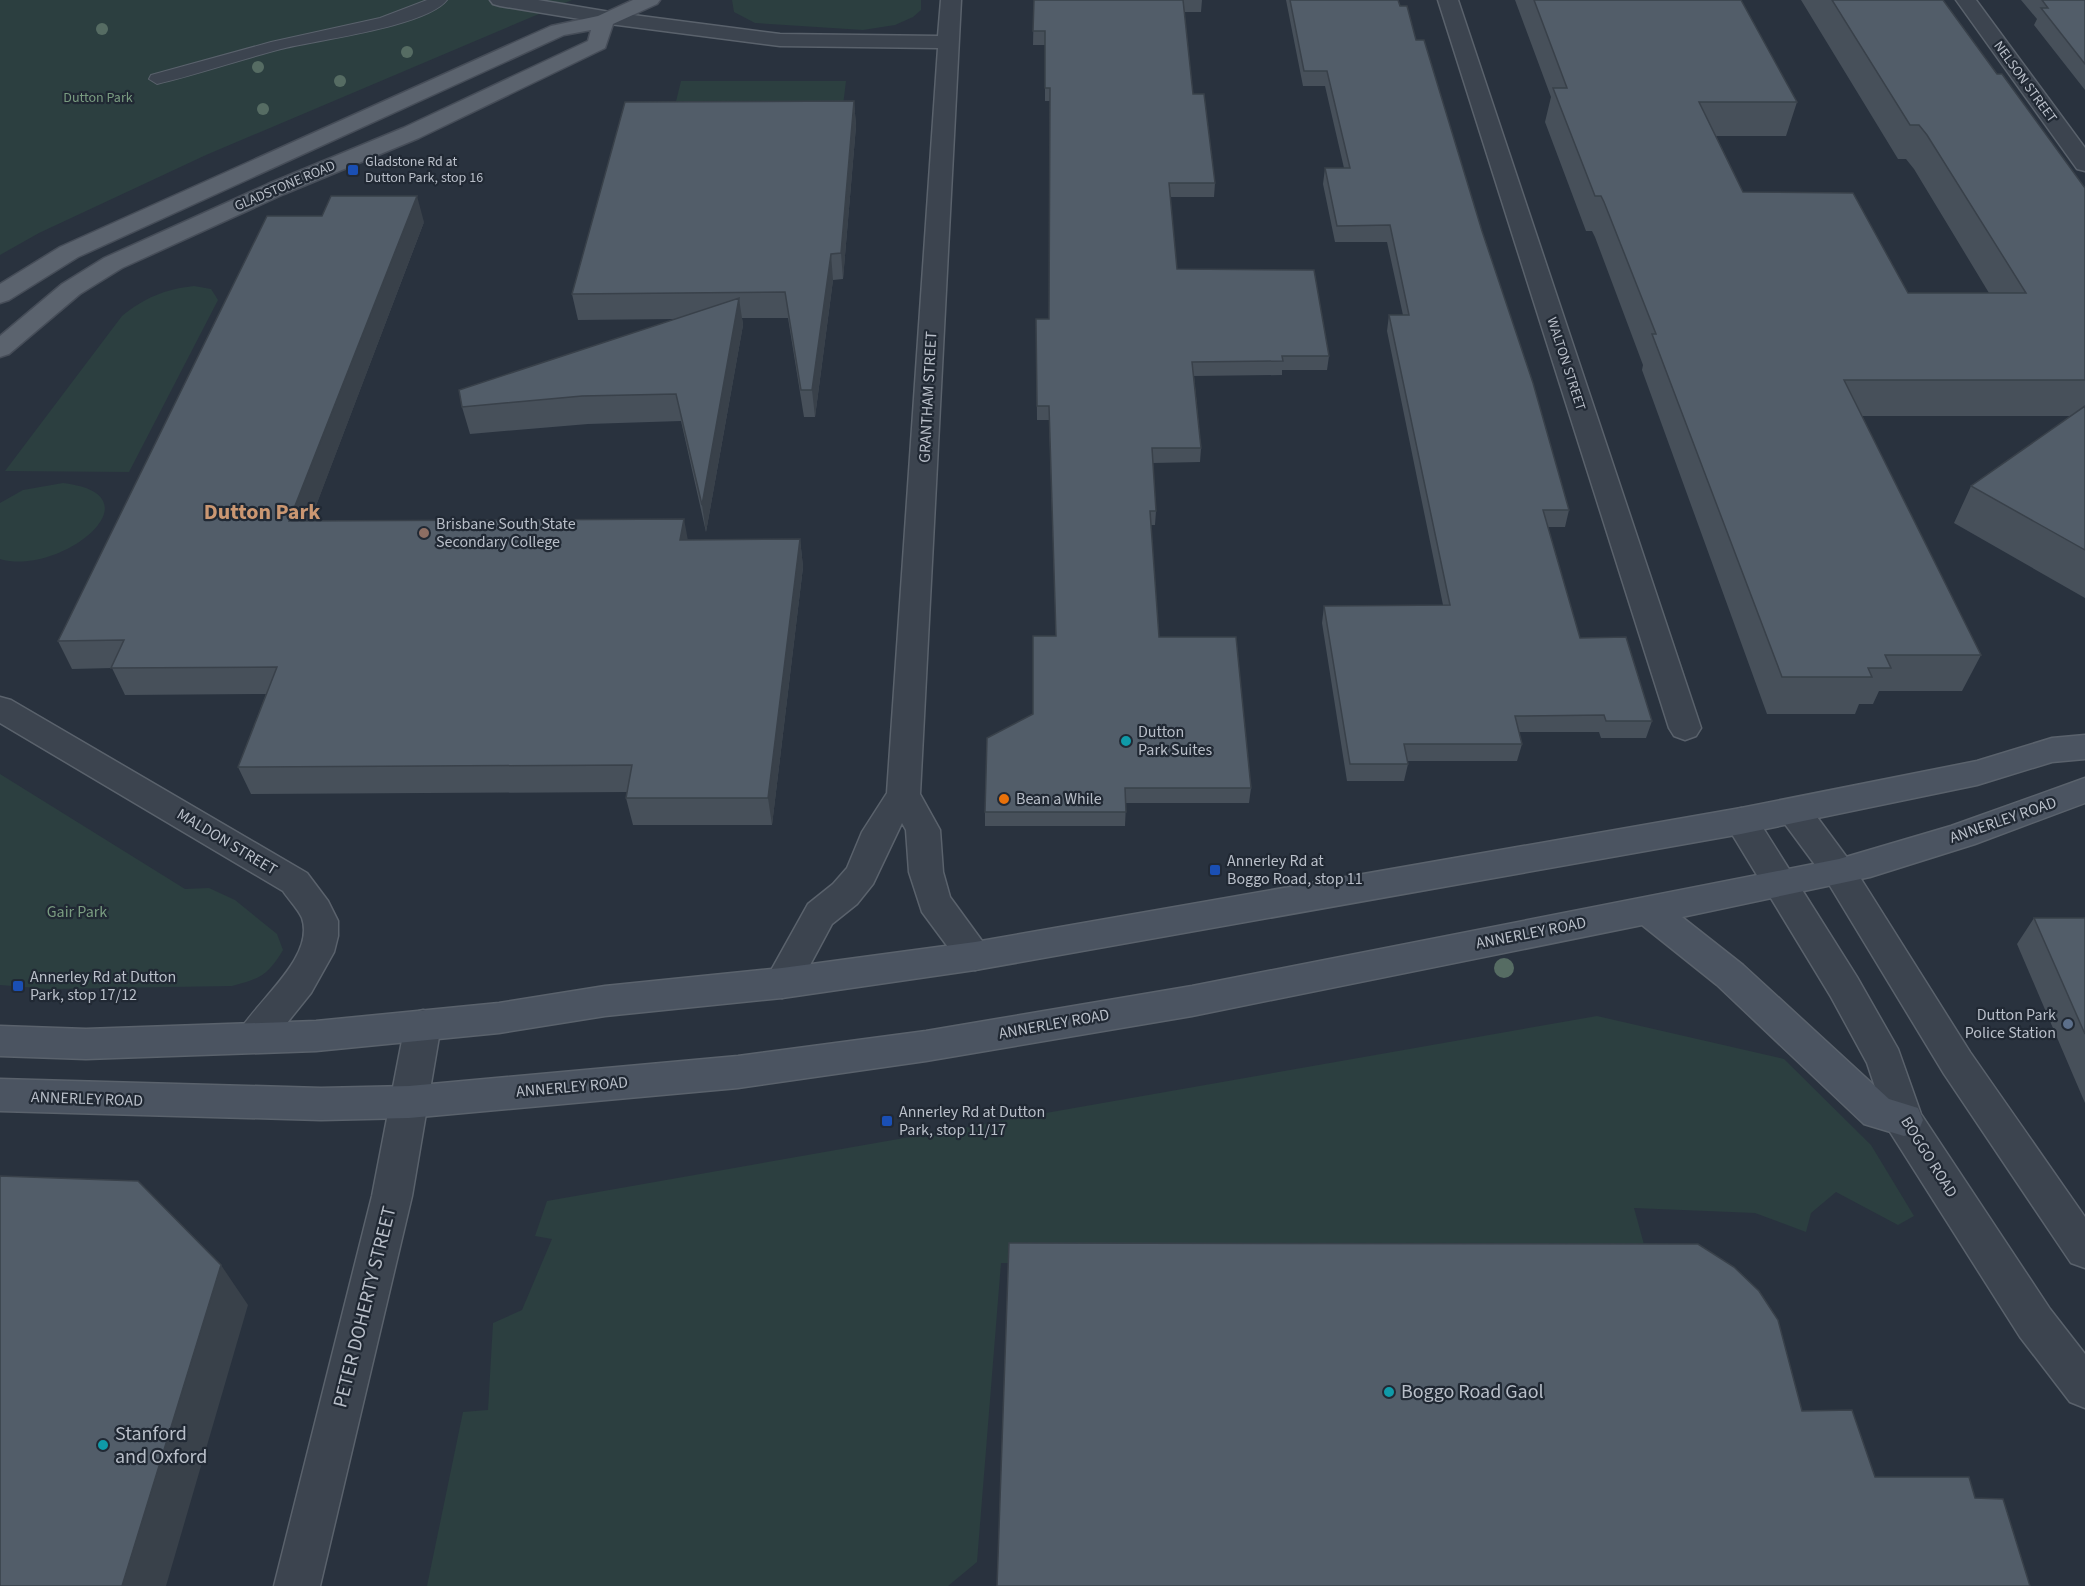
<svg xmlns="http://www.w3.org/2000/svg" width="2085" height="1586" viewBox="0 0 2085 1586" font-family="'Source Sans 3',sans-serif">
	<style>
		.green { fill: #2c3f40 }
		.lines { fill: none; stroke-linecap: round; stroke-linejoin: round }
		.service-casing { stroke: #5a626c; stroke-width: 2 }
		.minor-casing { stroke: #5a626c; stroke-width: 3 }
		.tertiary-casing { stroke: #5a626c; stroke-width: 3 }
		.secondary-casing { stroke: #5a626c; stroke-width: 3 }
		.primary-casing { stroke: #464d58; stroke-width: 3 }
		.service { fill: #3c444f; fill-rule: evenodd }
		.minor { fill: #3c444f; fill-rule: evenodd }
		.tertiary { fill: #3c444f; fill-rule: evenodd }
		.secondary { fill: #4b5461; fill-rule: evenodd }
		.primary { fill: #5b636e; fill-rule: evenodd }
		.tree { fill: #566c63 }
		.wall { fill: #47505a }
		.shaded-wall { fill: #39414a }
		.building { fill: #525d69; stroke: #39414a; stroke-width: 1.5 }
		.transit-dot { fill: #1a4fb4; stroke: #212934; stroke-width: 2 }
		.education-dot { fill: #8d6e63; stroke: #212934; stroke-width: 2 }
		.culture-dot { fill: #0f9aa8; stroke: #212934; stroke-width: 2 }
		.food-dot { fill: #e8710a; stroke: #212934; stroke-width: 2 }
		.service-dot { fill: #5c6f8a; stroke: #212934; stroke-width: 2 }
		.labels { text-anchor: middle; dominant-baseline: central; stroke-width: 4.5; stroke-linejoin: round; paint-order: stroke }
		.far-street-label { font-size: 14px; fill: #b9bfc9; stroke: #212934 }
		.far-park-label { font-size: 14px; fill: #7a9c81; stroke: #212934 }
		.far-poi-label { font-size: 14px; fill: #b9bfc9; stroke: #212934; text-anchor: start }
		.street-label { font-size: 16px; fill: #b9bfc9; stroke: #212934 }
		.poi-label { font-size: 16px; fill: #b9bfc9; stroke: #212934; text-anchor: start }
		.park-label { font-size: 16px; fill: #7a9c81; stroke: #212934 }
		.near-street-label { font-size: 20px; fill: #b9bfc9; stroke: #212934 }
		.near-poi-label { font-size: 20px; fill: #b9bfc9; stroke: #212934; text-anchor: start }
		.district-label { font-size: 22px; font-weight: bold; fill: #cb9772; stroke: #212934 }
	</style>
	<rect width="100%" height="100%" fill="#29323e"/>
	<path class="green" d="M0,0H572L206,155L39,233L0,255Z
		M732,0H921V10L913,17L895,25L863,30L755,23L734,12Z
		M681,81H846L841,122H671Z
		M194,286L211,289L218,300L129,472L5,471L122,316C144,298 165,289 194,286Z
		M63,483C163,495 60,577 0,559V503L23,490Z
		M0,774L185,889L209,888L235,900L277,934L283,950C268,975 260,979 232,986L49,989L0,985Z
		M1597,1016L1784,1059L1871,1145L1914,1216L1898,1225L1836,1192L1811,1213L1806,1232L1755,1213L1634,1208L1648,1259L1001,1263L977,1562L948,1586H427L463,1412L488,1410L493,1323L522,1310L552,1239L535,1236L547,1201Z"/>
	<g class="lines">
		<defs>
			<path id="service" d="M427,0H447C426,27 316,40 281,49C239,60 199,74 157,84L149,79L151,75L271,42L380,18Z"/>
			<path id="minor" d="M941,0H961L920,794L940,830L943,872L950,897L993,956L988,966L975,970L962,966L922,912L909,872L906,830L902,823L873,884L857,904L832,924L795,993L782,998L769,993L764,983L808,904L833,884L847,868L862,832L887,793L938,48L780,46L610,24L603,22L600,18L603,14L610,12L780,34L938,36Z
				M1438,0H1458L1701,728L1696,736L1685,740L1674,736L1669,728Z
				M1956,0H1976L2085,148V171L2077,169Z
				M0,697L11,700L307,873L328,901L338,921V936L334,952L311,993L267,1048L254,1052L241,1048L236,1037C252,1004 316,959 302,918C298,909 289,900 283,891L0,723Z
				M1794,799L1806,802L1851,863L1970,1052L2085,1217V1268L2071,1263L1944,1074L1827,881L1782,820L1777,811L1782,802Z
				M1741,808L1753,812L1857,977L1898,1049L1921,1114L2050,1309L2085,1354V1408L2070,1402L2020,1337L1890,1132L1867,1063L1831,997L1724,821L1729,812Z
				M423,1010L436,1014L441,1025L412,1196L320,1586H274L372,1196L405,1025L410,1014Z"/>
			<path id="tertiary" d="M490,0H538L610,12L617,14L620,18L617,22L610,24L500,6L493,4Z"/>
			<path id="secondary" d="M2085,735V759L2052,762L1977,785L1741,834L975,970L782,998L605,1016L499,1033L316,1051L86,1059L0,1056V1026L86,1029L316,1021L499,1003L605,986L782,968L975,942L1741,808L1977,761L2052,738Z
				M2085,778V803L1975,844L1870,877L1682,917L1743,965L1889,1099L1918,1108L1923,1120L1918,1132L1904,1136L1864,1124L1717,985L1642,925L1192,1016L926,1061L738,1088L409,1118L321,1120L0,1111V1079L321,1088L409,1086L738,1056L926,1031L1192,986L1839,859L1951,826Z"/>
			<path id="primary" d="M633,0H660L657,4L613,24L605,48L419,138L284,194L122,268L80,294L9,354L0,357V336L62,284L104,258L268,184L403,128L588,41L591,30L564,35L78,257L9,300L0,303V284L60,247L551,26L598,16Z"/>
		</defs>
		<use href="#service" class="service-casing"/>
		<use href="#minor" class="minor-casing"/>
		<use href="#tertiary" class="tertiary-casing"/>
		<use href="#secondary" class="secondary-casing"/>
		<use href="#primary" class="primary-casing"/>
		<use href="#service" class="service"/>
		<use href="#minor" class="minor"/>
		<use href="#tertiary" class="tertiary"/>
		<use href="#secondary" class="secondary"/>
		<use href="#primary" class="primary"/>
	</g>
	<g class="tree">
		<circle cx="102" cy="29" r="6"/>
		<circle cx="407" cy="52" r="6"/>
		<circle cx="258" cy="67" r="6"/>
		<circle cx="340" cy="81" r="6"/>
		<circle cx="263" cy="109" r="6"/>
		<circle cx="1504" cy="968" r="10"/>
	</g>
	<path class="wall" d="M1034,0H1202L1201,12H1184L1193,94L1215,183L1214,197H1170L1177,269L1329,356L1327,370H1282V375L1194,376L1201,448L1200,462L1153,463L1156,511L1155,525H1151L1159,637L1251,788L1249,803H1126L1125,826H985V812L1033,714L1056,636L1049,420H1037L1036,319H1049L1050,101H1045V45H1033Z
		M1286,0H1398L1416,40L1482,231L1569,510L1565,527H1548L1580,638L1652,721L1646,738H1601L1599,732H1519L1522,744L1517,761H1407L1408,764L1404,781H1347L1322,623L1324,606L1443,605L1387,331L1389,315H1403L1387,242H1335L1323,184L1325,168H1344L1325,86H1303Z
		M1515,0H1741L1797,102L1786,136H1716L1743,192L1908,293H1989L1914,169L1906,159H1898L1801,0H1943L1997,74L2085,188V598L1954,523L1971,486L2071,416H1862L1981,655L1962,691H1879L1873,704H1859L1855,714H1767L1642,370L1643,365L1595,237L1592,231H1586L1545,122L1551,97Z
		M2021,0H2085V90L2034,25L2037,19Z
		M854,101L856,126L843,279L833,280L815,417H804L788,318H742L743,325L706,532L681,421L588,424L470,434L462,407L677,319L578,320L572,294Z
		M424,222L310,521L688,540L800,539L803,567L772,825H633L626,798L627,792L251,794L238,767L266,694L125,695L112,668L72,669L58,641Z
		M2034,918H2085V1103L2017,944Z"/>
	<path class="shaded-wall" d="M854,101L856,126L843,279L841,253Z
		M417,196L424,222L300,548L289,521Z
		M831,254L833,280L815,417L812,390Z
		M739,298L743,325L706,532L702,505Z
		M684,519L689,546L680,540Z
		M800,539L803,567L772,825L768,798Z
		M221,1265L248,1305L166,1586H122Z"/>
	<path class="building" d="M1034,0H1183L1193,94H1204L1215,183H1169L1177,269L1314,270L1329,356H1282L1283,361L1192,362L1201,448H1152L1156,511H1150L1159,637H1236L1251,788H1125L1126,812H985L987,738L1033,714V636H1056L1049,406H1037L1036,319H1049L1050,88H1045V31H1033Z
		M1290,0H1398L1400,6H1407L1416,40H1424L1482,231L1533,383L1569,510H1543L1580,638L1626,637L1652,721H1606L1604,715L1515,716L1522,744H1404L1408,764H1350L1324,606L1450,605L1389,315H1409L1390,225L1337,226L1325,168H1350L1327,71H1304Z
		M1534,0H1741L1797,102H1699L1743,192L1853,193L1908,293H2026L1927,135L1919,125H1910L1832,0H1943L1997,74H2002L2085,188V380H1844L1981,655H1885L1891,668H1868L1872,677H1782L1652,334H1656L1604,202L1601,196H1595L1553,88H1567Z
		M2042,0H2085V64L2041,8H2048Z
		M854,101L841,253L831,254L812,390H801L785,292L572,294L625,102Z
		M331,196H417L289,521L684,519L680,540L800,539L768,798H626L632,765L238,767L277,667L111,668L124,640L58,641L267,216H322Z
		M739,298L702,505L676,394L582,396L462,407L459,390Z
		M2085,406V550L1971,486Z
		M2034,918H2085V1034Z
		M0,1176L138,1181L221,1265L122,1586H0Z
		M1009,1243L1698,1244L1734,1267L1759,1291L1778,1320L1802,1411L1852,1410L1875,1477H1969L1975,1498L2003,1499L2030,1586H997Z"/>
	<g class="transit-dot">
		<rect x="347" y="164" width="12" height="12" rx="3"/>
		<rect x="1209" y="864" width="12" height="12" rx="3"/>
		<rect x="12" y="980" width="12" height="12" rx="3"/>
		<rect x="881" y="1115" width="12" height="12" rx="3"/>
	</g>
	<circle class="education-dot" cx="424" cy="533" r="6"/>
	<g class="culture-dot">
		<circle cx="1126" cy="741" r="6"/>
		<circle cx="1389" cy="1392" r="6"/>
		<circle cx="103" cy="1445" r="6"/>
	</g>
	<circle class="food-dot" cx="1004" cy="799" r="6"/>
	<circle class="service-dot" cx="2068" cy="1024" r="6"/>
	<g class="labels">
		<g class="far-street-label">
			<text transform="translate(2025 82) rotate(54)">NELSON STREET</text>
			<text transform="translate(285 186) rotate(-23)">GLADSTONE ROAD</text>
			<text transform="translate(1566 364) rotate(72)">WALTON STREET</text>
		</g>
		<g class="far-park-label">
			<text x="98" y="98">Dutton Park</text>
		</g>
		<g class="far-poi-label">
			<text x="365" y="162">Gladstone Rd at<tspan x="365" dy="16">Dutton Park, stop 16</tspan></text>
		</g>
		<g class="street-label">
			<text transform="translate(928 397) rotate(-87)">GRANTHAM STREET</text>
			<text transform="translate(2003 820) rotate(-19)">ANNERLEY ROAD</text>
			<text transform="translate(227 842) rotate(31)">MALDON STREET</text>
			<text transform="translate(1531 933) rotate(-11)">ANNERLEY ROAD</text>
			<text transform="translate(1054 1024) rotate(-10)">ANNERLEY ROAD</text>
			<text transform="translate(572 1087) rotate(-5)">ANNERLEY ROAD</text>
			<text transform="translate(87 1099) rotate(2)">ANNERLEY ROAD</text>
			<text transform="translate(1929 1157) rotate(58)">BOGGO ROAD</text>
		</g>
		<g class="poi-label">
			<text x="436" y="524">Brisbane South State<tspan x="436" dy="18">Secondary College</tspan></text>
			<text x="1138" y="732">Dutton<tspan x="1138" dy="18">Park Suites</tspan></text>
			<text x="1016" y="799">Bean a While</text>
			<text x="1227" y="861">Annerley Rd at<tspan x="1227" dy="18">Boggo Road, stop 11</tspan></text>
			<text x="30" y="977">Annerley Rd at Dutton<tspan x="30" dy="18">Park, stop 17/12</tspan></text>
			<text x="2056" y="1015" text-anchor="end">Dutton Park<tspan x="2056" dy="18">Police Station</tspan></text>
			<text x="899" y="1112">Annerley Rd at Dutton<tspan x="899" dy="18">Park, stop 11/17</tspan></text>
		</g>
		<g class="park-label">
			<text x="77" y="912">Gair Park</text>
		</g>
		<g class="near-street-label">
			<text transform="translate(365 1307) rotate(-76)">PETER DOHERTY STREET</text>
		</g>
		<g class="near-poi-label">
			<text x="1401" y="1392">Boggo Road Gaol</text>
			<text x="115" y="1434">Stanford<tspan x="115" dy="23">and Oxford</tspan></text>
		</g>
		<g class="district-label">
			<text x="262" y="512">Dutton Park</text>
		</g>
	</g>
</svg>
